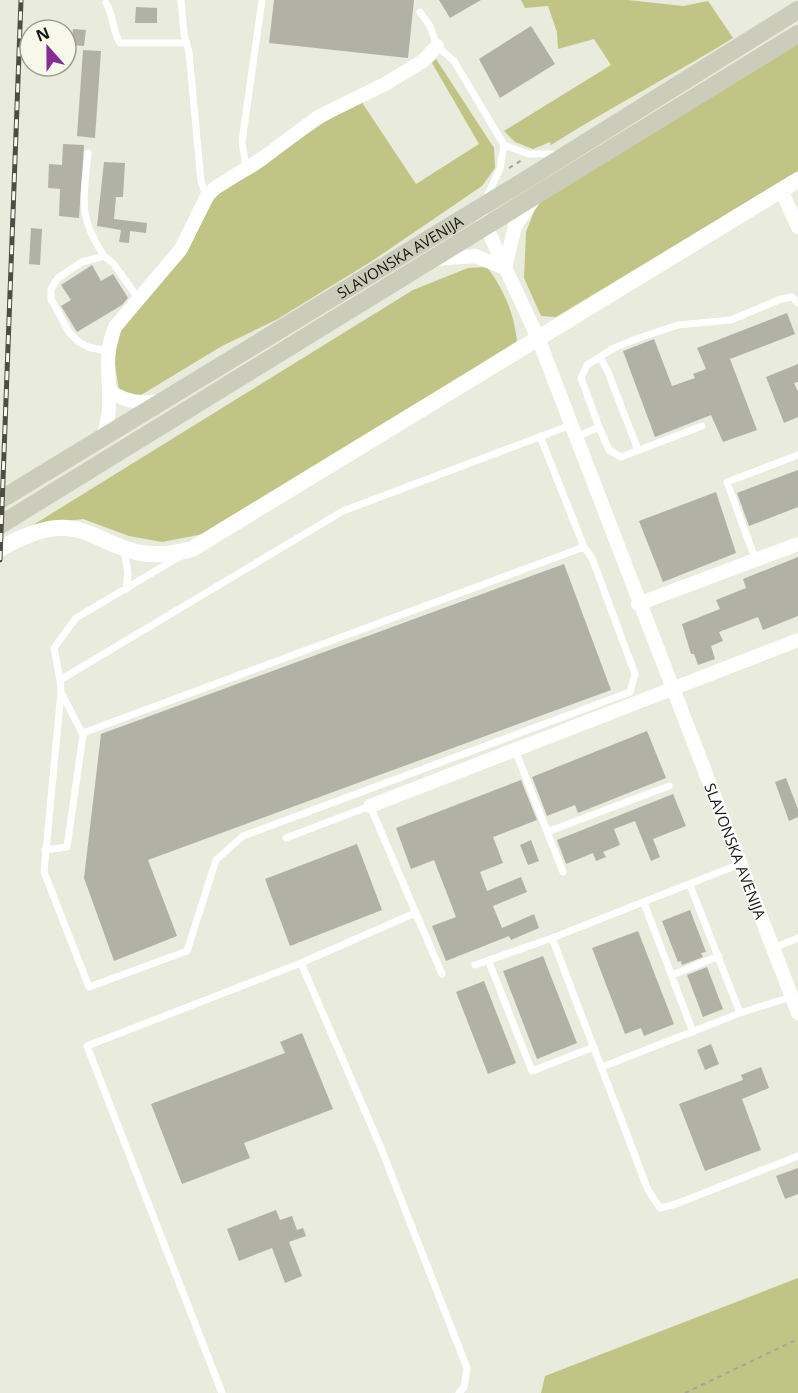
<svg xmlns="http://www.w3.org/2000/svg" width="798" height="1393" viewBox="0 0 798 1393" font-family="'Open Sans',sans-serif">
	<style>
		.green { fill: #c1c485 }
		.building { fill: #b1b2a5 }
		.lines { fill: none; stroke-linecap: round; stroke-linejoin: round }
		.path { stroke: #a5a69b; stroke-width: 2; stroke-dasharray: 4.5 4.5; stroke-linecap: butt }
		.service { stroke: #fff; stroke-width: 7 }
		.minor { stroke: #fff; stroke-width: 14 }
		.tertiary { stroke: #fff; stroke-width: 16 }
		.secondary { stroke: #cbccb9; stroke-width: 18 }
		.rail-casing { stroke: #4c4e46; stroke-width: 5 }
		.rail { stroke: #f7f8ea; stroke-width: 3; stroke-dasharray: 9; stroke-linecap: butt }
		.labels { text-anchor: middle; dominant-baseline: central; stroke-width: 4.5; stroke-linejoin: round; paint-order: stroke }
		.street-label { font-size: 15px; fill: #151611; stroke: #f7f8ea }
	</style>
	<rect width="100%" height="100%" fill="#e9ebdd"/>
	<path class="green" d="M521,0H628L683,6L708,1L733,38C673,75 611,107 551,145L550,142L533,149L515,142L504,131L611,65L594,39L558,49L557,32L548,6L525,8Z
		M798,43V171L556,317L541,316L524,278L526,232L537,204Z
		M436,59L494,148L495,168L482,186L372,261L276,320L222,346L141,395L130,396L119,390L114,359L121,331L140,305L185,255L216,195C230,183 249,178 264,166C295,141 326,120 361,101L416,184L479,144L432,63Z
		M487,267C504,290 514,313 517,341L219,531L162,542L129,536L83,519L33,525L413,290L468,268Z
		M798,1278V1393H541L545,1376Z"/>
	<path class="building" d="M274,0H414L408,58L269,43Z
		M439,0H481L450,18Z
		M136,7L157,8V23H135Z
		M531,26L555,64L500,98L479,59Z
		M73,29L86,30L84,46L71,45Z
		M83,50L101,51L95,138L77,136Z
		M63,144L84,145L79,218L59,216L60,189L48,188L49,164L62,165Z
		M104,162L125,163L123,197H116L114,219L147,223L146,233L130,231L129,243L119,242L121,230L97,226Z
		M31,228L42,229L40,265L29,264Z
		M92,265L101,281L113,274L128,298L122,305L77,332L61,306L71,300L61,285Z
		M787,313L795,334L730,359L757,430L723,442L711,415L655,437L623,351L654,339L672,386L695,378L693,374L706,369L697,348Z
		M798,364V382L794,383L798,392V417L784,423L766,377Z
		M798,470V507L749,526L737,493Z
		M716,492L736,553L663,582L639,521Z
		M798,557V616L763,630L758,617L719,632L723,641L711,646L715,659L698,665L694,654H691L682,624L720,609L716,600L746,588L743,579Z
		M564,564L611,690L148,860L177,936L114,961L84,878L101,734Z
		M647,731L666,778L578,813L575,805L547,816L532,777Z
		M786,778L798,809V817L789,821L775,782Z
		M521,780L537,820L493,837L503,863L480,872L487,891L521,877L527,892L493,906L502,928L534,914L539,928L511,940L509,936L446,961L432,926L456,917L434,860L411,869L396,828Z
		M673,794L686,826L653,839L660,857L651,861L635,821L614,829L620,845L603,852L606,857L596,861L593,853L566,864L557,840Z
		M531,840L539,861L528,865L520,845Z
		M357,844L382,910L290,946L265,879Z
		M690,910L706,952L701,953L703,957L682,965L681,961L678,962L662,921Z
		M638,931L674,1024L644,1036L641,1028L625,1034L592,948Z
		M543,956L577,1043L537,1059L503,971Z
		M707,967L723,1009L703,1017L687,975Z
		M484,981L516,1063L488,1074L456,992Z
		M302,1033L333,1109L244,1143L250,1158L182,1184L151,1104L285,1053L280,1042Z
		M711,1044L719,1064L705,1070L697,1050Z
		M761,1067L769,1088L742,1099L761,1150L705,1171L679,1104L743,1080L741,1075Z
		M798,1168V1194L785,1199L776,1176Z
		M276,1210L280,1220L292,1216L297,1230L303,1228L306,1236L289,1242L302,1276L285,1283L272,1248L239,1261L227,1229Z"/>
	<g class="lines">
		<path class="path" d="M509,168L522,160
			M685,1393L798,1339"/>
		<path class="service" d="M181,0L184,34L189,52L201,182L207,196
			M106,3C114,16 112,30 120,43H186
			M420,12L430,26L437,46L454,61L504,145L529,154H557
			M88,153C84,200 77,215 104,256
			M246,167L242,142L262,0
			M487,196L500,169L504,145
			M107,351L88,347L79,342L69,332L51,299V289L58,278L82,262L104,256L113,263L138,298
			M600,357L608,372L638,450
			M599,427L581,378L587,365L614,348L636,339L678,325L731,320L781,299L792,297L798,303
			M576,437L599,427L609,450L621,457L702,426
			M124,551L128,573L126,589
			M179,557L76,618L54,648L60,680L343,511L571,425
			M756,561L727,482L798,455
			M61,692L44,872L89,987L187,951L216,860L243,836L630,692L635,674L592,558L584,547L540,436
			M83,733L584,547
			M515,750L563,872
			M547,832L669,786
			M286,838L370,806L442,974
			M45,850L67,847L83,735L61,692L60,680
			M740,864L552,938L648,1190L660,1208L676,1204L798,1156
			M690,885L740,1013
			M644,903L693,1032
			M774,948L798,938
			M489,962L532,1071L594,1047
			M301,963L381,1148L467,1368L464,1387L459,1393
			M475,965L552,938
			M672,975L719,956
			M602,1067L740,1013L794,996
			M222,1393L87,1046L301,963L415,913"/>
		<g class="minor">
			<path d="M781,190L798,227"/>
			<path id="s1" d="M482,218L538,338L798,1013"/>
			<path d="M434,259L475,256L505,268"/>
			<path d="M505,268L515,226L534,199"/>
			<path d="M111,392C129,403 140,403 160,401"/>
			<path d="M103,436C118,397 99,365 115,327L181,249L207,196L215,188L263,158L318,117L385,84L423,61L437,46"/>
			<path d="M638,604L798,544"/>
			<path d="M370,806L798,640"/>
		</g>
		<path class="tertiary" d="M0,549C17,539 36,530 57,528C87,525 112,549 141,553C159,556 175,554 192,549L798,180"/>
		<g class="secondary">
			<path id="s2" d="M0,500L529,178L798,10"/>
			<path d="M0,525L798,34"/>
		</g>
		<defs>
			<path id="rail" d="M0,560L21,0"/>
		</defs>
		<use href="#rail" class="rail-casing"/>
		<use href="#rail" class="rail"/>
	</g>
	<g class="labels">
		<g class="street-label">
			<text stroke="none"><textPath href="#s2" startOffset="468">SLAVONSKA AVENIJA</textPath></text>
			<text stroke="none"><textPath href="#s1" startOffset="682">SLAVONSKA AVENIJA</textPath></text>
		</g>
	</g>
	<g transform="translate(48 48) rotate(339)"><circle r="28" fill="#f7f8ea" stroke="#9d9e93" stroke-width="1.5"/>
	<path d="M0-4.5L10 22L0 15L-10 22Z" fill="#852c98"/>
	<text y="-9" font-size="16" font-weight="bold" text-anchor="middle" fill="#151611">N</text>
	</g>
</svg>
